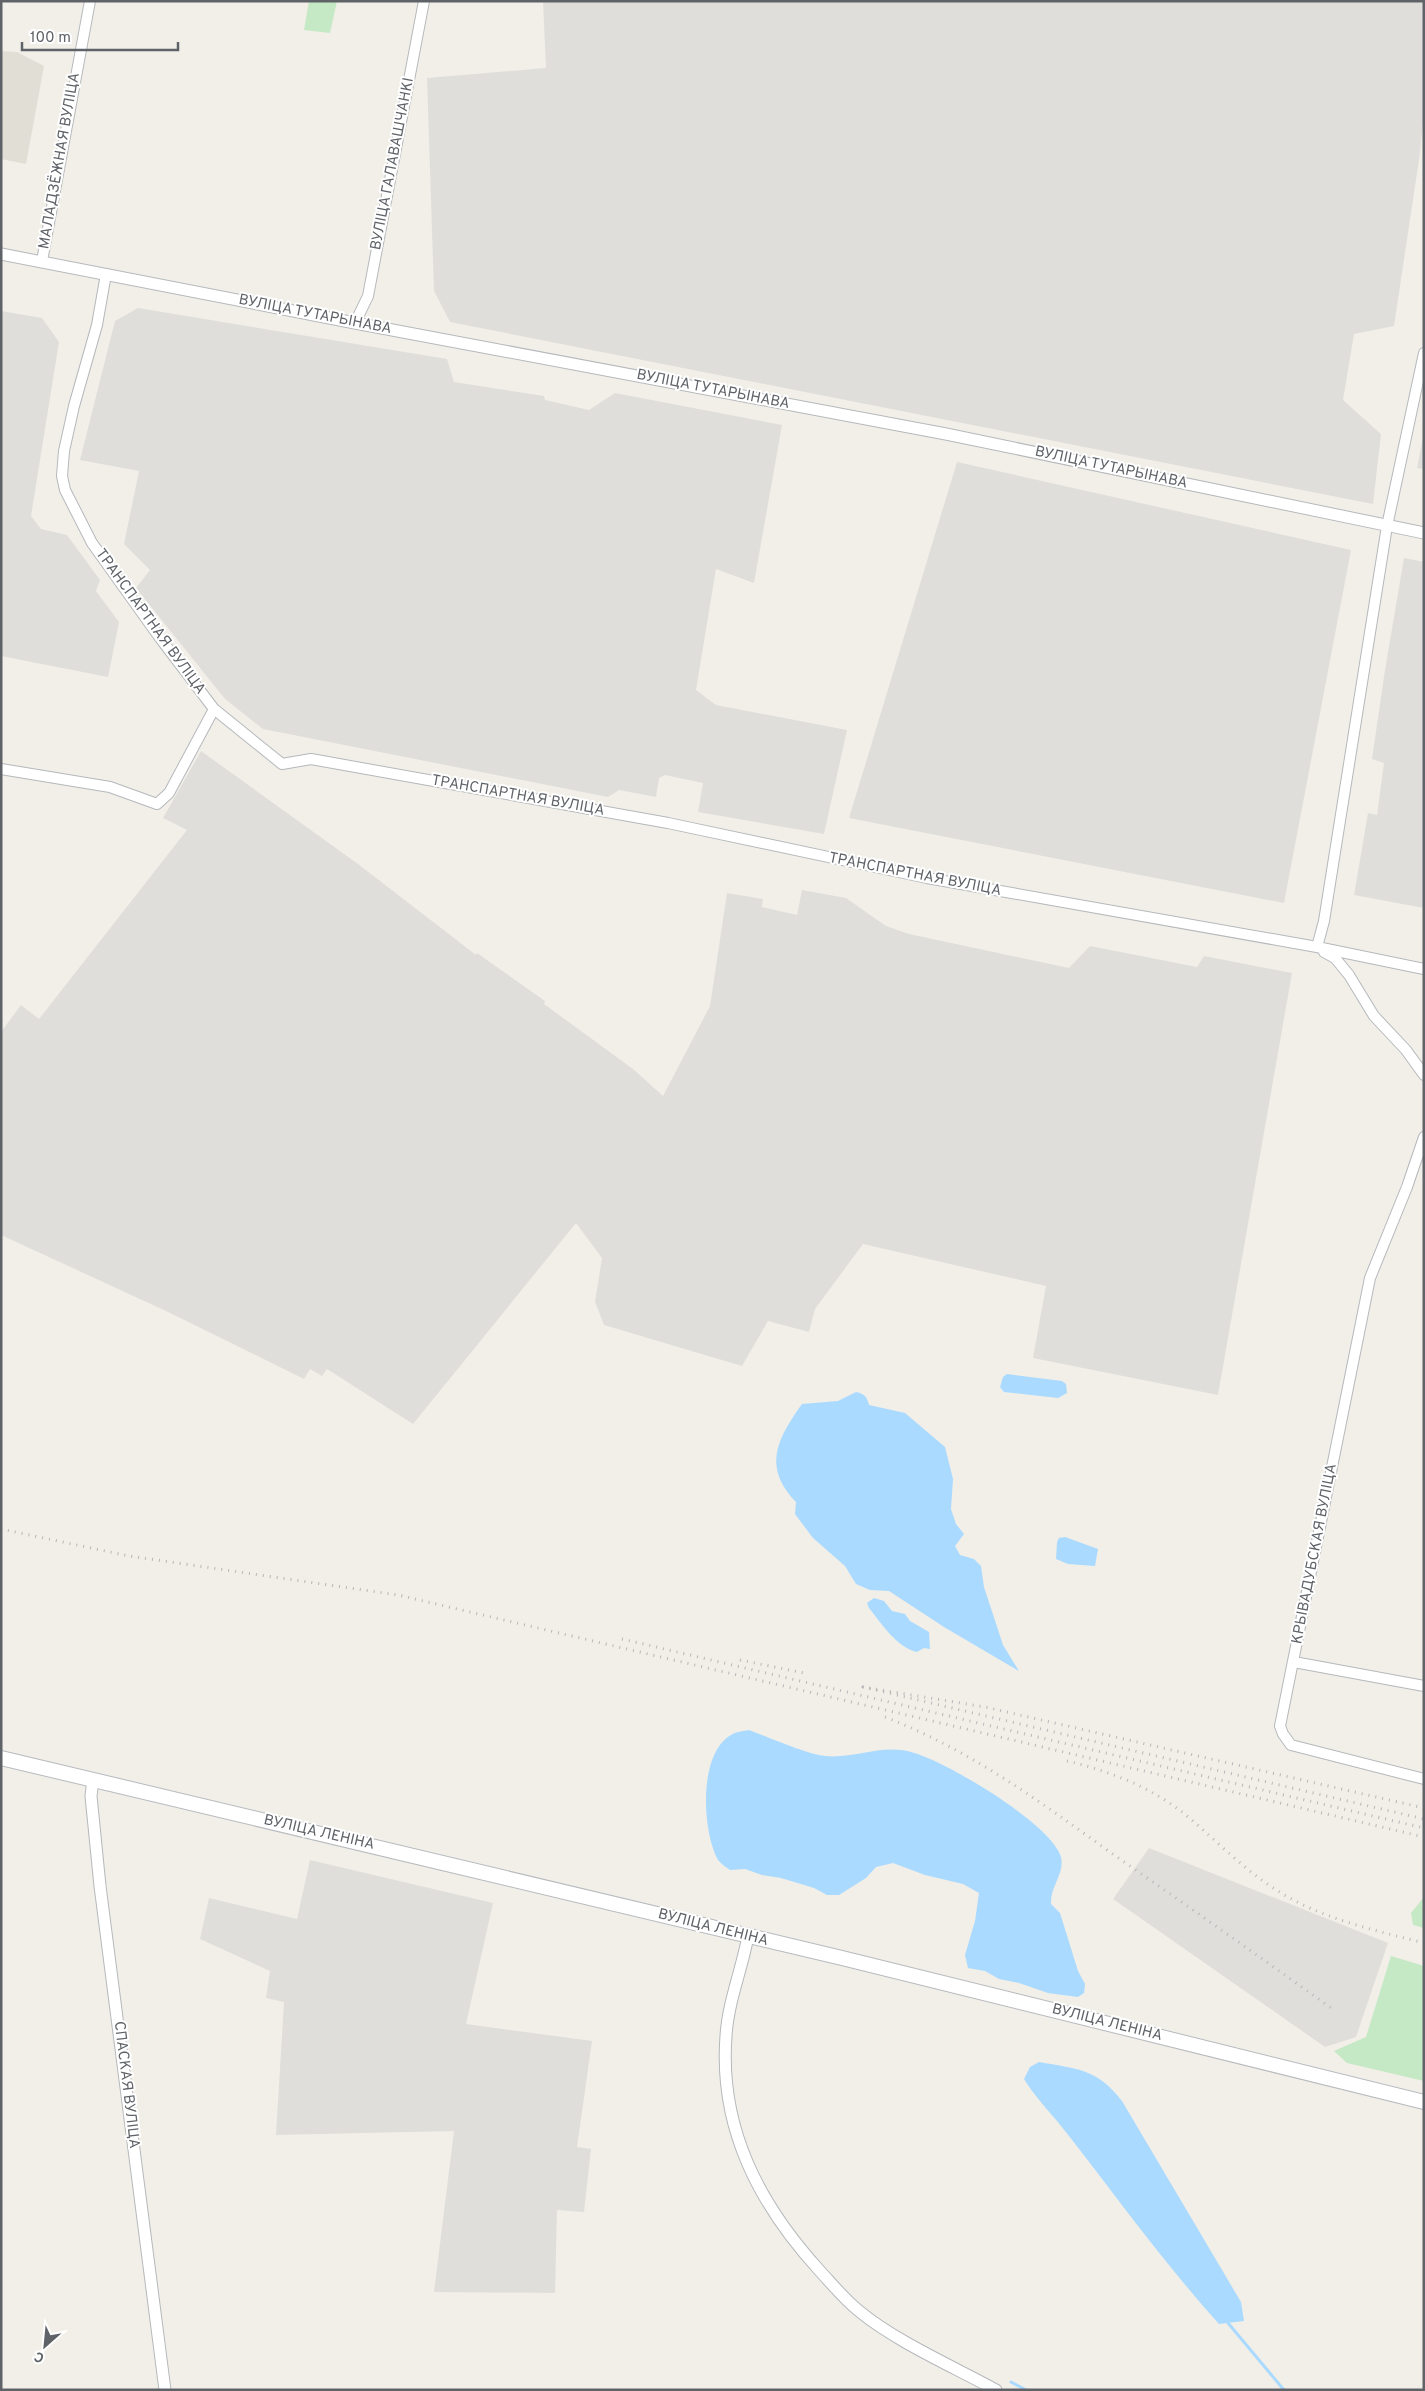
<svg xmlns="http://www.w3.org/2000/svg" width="1425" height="2391" viewBox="0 0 1425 2391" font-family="Overpass,sans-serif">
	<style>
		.industrial { fill: #e0deda }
		.education { fill: #e1ded6 }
		.green { fill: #c5e8c5 }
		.water { fill: #aadaff }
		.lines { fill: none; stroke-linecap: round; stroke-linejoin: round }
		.stream { stroke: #aadaff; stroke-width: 3 }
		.minor-casing { stroke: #b5b8bc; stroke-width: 12 }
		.tertiary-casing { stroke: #b5b8bc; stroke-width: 13 }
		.secondary-casing { stroke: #b6babf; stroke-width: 16 }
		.minor { stroke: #fff; stroke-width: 10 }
		.tertiary { stroke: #fff; stroke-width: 11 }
		.secondary { stroke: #fff; stroke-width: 14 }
		.rail { stroke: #b6b7b8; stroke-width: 3; stroke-dasharray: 1 6; stroke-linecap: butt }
		.labels { text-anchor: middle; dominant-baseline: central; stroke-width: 4; stroke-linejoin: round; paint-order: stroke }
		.street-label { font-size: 15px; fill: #5f6368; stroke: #fff }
	</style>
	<rect width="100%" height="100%" fill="#f1efe8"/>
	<path class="industrial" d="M543,1H1424V111L1420,153L1394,326L1354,334L1343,400L1381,434L1373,504L450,322L434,291L427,78L546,68Z
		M138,308L447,359L454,382L544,396L545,400L589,410L615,393L782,425L754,583L716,569L696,690L716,705L847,730L824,834L698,812L703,783L665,775L659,778L656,797L619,790L608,797L263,729L225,699L136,588L150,570L124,544L139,471L80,460L115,321Z
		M1,311L42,318L59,342L31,516L41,529L67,535L100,580L96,591L119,622L108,677L1,656Z
		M1424,432V469L1417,468Z
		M957,462L1351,550L1284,903L849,818Z
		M1404,558L1424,562V908L1354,895L1368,813L1377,815L1384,763L1372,759L1385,670Z
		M201,751L358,864L476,955L477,953L545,1001L544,1004L633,1069L663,1096L710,1006L727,893L763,899L762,907L797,915L802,890L846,898L886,926L909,934L1069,968L1090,946L1197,967L1204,956L1292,973L1218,1395L1033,1358L1046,1286L863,1244L815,1309L809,1332L768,1321L742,1366L604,1325L595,1302L602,1258L576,1223L413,1424L327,1369L322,1376L310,1369L304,1379L166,1311L1,1235V1032L21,1005L39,1019L187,830L163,818Z
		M1149,1848L1388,1943L1356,2037L1325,2047L1113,1899Z
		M310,1860L493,1903L466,2024L592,2041L577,2147L591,2149L584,2212L557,2210L555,2293L434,2292L454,2131L276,2135L284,2002L266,1998L270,1971L200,1939L209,1898L297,1919Z"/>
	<path class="education" d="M1,51L17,52L44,66L26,164L1,159Z"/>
	<path class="green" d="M309,1H337L330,33L304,30Z
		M1424,1897V1928L1413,1925L1411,1913Z
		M1391,1956L1424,1966V2081L1347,2063L1334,2051L1366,2037Z"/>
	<path class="water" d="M1007,1374L1062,1381L1066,1384L1067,1393L1058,1398L1004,1392L1000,1387L1003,1377Z
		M856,1392C865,1394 867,1397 869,1405L905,1413L945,1447L953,1479L951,1509L956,1524L964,1534L955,1546L960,1555L974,1559L981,1566L984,1587L1003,1645L1019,1671L944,1627L889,1591L870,1590L856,1584L845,1566L813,1538L795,1514L796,1502C762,1467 777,1439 802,1404L838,1401Z
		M1065,1537L1098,1549L1095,1566L1068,1564L1056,1559L1057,1542L1059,1538Z
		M874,1598L884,1601L892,1611L905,1614L910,1621L929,1632L930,1649L924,1648L917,1652C897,1648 881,1623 869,1608L867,1603Z
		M749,1730C768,1737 806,1754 825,1756C854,1759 882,1744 911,1752C944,1760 1052,1824 1061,1857C1065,1874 1050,1886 1051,1904L1060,1913L1078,1971L1085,1984L1084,1993L1078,1997L1048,1993L1019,1983L999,1979L985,1971L968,1968L965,1955L975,1921L979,1893L963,1884L925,1875L893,1863L876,1867L866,1878L839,1895H827L814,1888L781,1878L762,1875L745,1869L730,1870C726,1867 721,1864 718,1860C702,1831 698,1754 731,1735C735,1732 744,1731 749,1730Z
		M1039,2062C1076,2069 1097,2068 1122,2101L1241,2302L1244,2321L1219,2324C1165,2264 1118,2199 1069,2136C1054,2116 1037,2100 1024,2079L1030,2067Z"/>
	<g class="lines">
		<path class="stream" d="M1228,2323L1284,2390
			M1011,2382L1026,2390"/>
		<defs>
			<path id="minor" d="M42,261L90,1
				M106,274L97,325L74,406L64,451L62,476L65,490L92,543L160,638L214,709L282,764L311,759L668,823L927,878L1317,947L1424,969
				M355,323L368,296L424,1
				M1,769L110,787L157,804L169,793L214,709
				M1317,947L1324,921L1387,526L1424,353
				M1324,952L1335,958L1349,975L1374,1016L1406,1050L1424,1075
				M1424,1137L1407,1187L1370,1278L1280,1726L1283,1734L1291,1745L1424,1779
				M1294,1662L1424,1686"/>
			<path id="tertiary" d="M1,254L355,323L946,434L1424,533
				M93,1779L91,1796L100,1886L165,2390
				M748,1936C742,1969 728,2002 726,2036C719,2128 759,2204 819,2270C832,2284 844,2299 859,2311C895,2341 954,2367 996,2390"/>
			<path id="secondary" d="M1,1758L842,1958L1424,2102"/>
		</defs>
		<use href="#minor" class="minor-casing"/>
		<use href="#tertiary" class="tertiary-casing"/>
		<use href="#secondary" class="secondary-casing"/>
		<use href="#minor" class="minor"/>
		<use href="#tertiary" class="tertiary"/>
		<use href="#secondary" class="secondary"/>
		<path class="rail" d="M1,1529L129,1556L398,1595L1424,1837
			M622,1639L1424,1828
			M740,1660L804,1673
			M885,1717C972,1751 1039,1801 1114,1855C1188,1906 1261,1958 1334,2010
			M1067,1761C1110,1771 1153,1788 1187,1816C1217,1841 1244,1870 1278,1891C1322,1919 1374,1930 1424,1943
			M1424,1808L985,1707L863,1687L1424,1819"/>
	</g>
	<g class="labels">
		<g class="street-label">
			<text transform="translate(60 161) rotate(-80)">МАЛАДЗЁЖНАЯ ВУЛІЦА</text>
			<text transform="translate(393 164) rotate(-79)">ВУЛІЦА ГАЛАВАШЧАНКІ</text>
			<text transform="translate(315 315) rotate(11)">ВУЛІЦА ТУТАРЫНАВА</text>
			<text transform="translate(713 390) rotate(11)">ВУЛІЦА ТУТАРЫНАВА</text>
			<text transform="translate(1111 468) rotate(12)">ВУЛІЦА ТУТАРЫНАВА</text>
			<text transform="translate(150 622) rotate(54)">ТРАНСПАРТНАЯ ВУЛІЦА</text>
			<text transform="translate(518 796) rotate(10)">ТРАНСПАРТНАЯ ВУЛІЦА</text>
			<text transform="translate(915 875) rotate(11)">ТРАНСПАРТНАЯ ВУЛІЦА</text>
			<text transform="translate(1315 1554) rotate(-79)">КРЫВАДУБСКАЯ ВУЛІЦА</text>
			<text transform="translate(319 1833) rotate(13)">ВУЛІЦА ЛЕНІНА</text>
			<text transform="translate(713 1928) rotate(14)">ВУЛІЦА ЛЕНІНА</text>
			<text transform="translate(1107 2023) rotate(14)">ВУЛІЦА ЛЕНІНА</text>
			<text transform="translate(126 2085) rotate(83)">СПАСКАЯ ВУЛІЦА</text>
		</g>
	</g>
	<rect width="1425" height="2391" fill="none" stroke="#5f6368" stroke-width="5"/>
	<g transform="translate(45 2346) rotate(207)" stroke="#ffffff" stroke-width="4" paint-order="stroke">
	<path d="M0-4L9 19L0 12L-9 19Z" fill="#5f6368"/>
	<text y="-8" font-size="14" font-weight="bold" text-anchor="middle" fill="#5f6368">С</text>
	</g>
	<path d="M22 42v8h156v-8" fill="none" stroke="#5f6368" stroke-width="2.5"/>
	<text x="30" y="42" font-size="15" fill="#5f6368" stroke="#ffffff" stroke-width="4" paint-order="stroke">100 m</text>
</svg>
